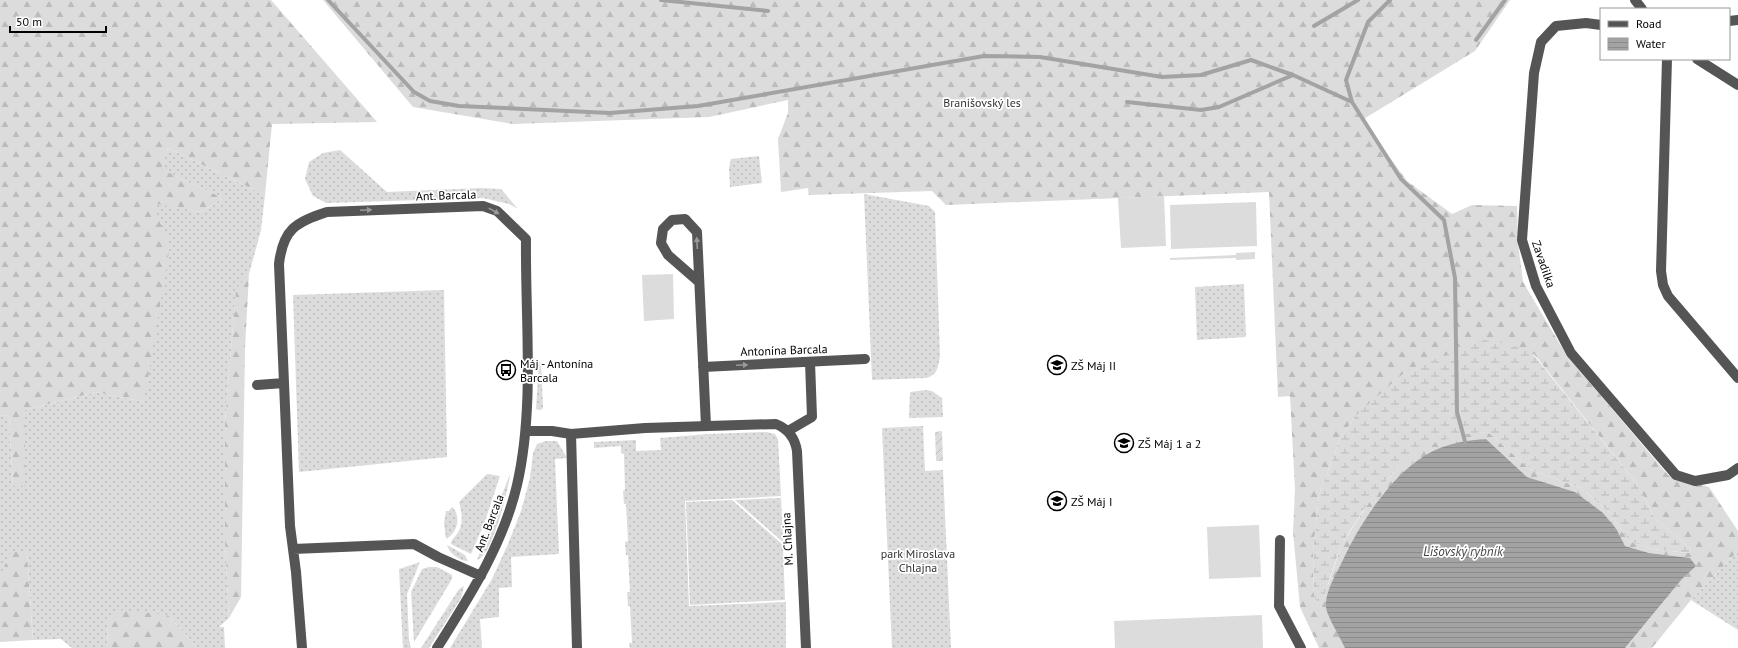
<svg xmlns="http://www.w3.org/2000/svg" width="1738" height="648" viewBox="0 0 1738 648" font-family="'PT Sans',sans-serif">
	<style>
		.grass { fill: url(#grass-dots) }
		.forest { fill: url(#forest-firs); fill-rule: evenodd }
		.wetland { fill: url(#wetland-marsh) }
		.garden { fill: url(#garden-furrows) }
		.pitch { fill: #dcdcdc }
		.water { fill: url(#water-rules) }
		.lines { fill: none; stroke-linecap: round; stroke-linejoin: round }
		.stream { stroke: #a3a3a3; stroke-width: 4 }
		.minor { stroke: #555; stroke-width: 10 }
		.oneway { fill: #999 }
		.labels { text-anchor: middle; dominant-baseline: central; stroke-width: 3.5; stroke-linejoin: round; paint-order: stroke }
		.park-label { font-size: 12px; fill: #333; stroke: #fff }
		.street-label { font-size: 12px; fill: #000; stroke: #fff }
		.poi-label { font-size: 12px; fill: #000; stroke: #fff; text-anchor: start }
		.water-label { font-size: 13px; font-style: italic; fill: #444; stroke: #fff }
	</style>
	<defs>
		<pattern id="grass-dots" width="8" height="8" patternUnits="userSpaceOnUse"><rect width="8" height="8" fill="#dcdcdc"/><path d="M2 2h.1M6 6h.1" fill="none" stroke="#bbb" stroke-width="1.8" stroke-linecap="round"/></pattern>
		<pattern id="forest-firs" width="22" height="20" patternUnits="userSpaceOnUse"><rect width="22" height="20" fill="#dcdcdc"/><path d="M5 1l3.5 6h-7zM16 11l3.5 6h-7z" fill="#bbb"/></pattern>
		<pattern id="wetland-marsh" width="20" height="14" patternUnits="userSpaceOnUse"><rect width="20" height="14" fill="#dcdcdc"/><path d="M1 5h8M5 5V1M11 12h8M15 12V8" fill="none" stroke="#bbb"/></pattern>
		<pattern id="garden-furrows" width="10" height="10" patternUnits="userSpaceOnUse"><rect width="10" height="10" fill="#dcdcdc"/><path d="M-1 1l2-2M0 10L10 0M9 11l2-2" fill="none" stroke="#bbb"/></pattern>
		<pattern id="water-rules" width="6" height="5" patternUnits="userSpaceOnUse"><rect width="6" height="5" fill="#a3a3a3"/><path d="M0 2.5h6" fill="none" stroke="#8b8b8b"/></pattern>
	</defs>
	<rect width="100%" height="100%" fill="#fff"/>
	<path class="grass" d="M168,148L265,195L261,230L249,274L236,290L225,421V542L229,618L219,627H224L225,648H198L168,615L107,623L108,648H72L61,639L33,640L27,553L0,577V416L9,415L13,486H25V410L96,392L144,402L152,202L201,212L223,198L160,169Z
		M340,150L387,192L481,188L501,189L518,209L509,204L483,198L326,203L313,196L305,179L309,162L323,153Z
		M759,156L762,183L730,187L729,168L731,159Z
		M864,194L929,206L935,212L940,356C938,367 938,375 926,378L872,380Z
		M1244,284L1246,337L1197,340L1195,287Z
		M444,290L447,457L299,472L293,295Z
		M539,362H541L543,408L541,410L536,409Z
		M926,390L932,391L942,398L943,417L909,418L910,392Z
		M923,426L925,471L943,470L951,648H892L882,428Z
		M766,432L775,434L778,439L781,496L685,501L689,606L786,602V648H630L629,643H632L630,606H628L627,592H630L628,555H626L625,542L628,541L626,504H624L623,491L625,490L624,454L621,453V446L594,448V442L636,440V451L661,450L660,438L708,434Z
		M546,441H557L567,458L555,459L559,554L511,557L512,587L499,588V617L480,619L482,648H450L492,579L508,544L521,511L530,478L533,453L537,444Z
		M487,474L500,476L484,524L471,554L451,544V542C452,539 455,537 457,534C464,524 462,513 459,502Z
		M510,474C508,491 492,556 477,560Z
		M781,498L783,542L735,500Z
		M732,500L783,545L785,600L690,605L686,502Z
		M452,507C462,516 457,534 446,539L444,523L446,511H449Z
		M447,545L465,555L468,561C459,561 449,553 447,545Z
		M1738,551V630L1691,600Z
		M420,562L407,594L409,640L411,648H403L399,569Z
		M429,567H437L452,575V579L414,642L411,592L422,569Z
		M464,586L461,598L429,648H421L459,589Z"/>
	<path class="forest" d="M0,0H271L377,122L272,124L265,195L168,148L161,169L223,198L201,212L152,203L170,246L144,402L96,392L25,410V486H13L9,415L0,416Z
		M323,0H1510L1475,51L1362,120L1407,181L1452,214L1472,205L1517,206L1518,243L1523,282L1567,356L1668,475L1709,487L1738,531V551L1691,600L1652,648H1625L1682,579L1695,566L1690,558L1649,553L1625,546L1617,530L1575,492L1527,477L1486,439L1433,451L1412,464L1381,496L1326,608L1345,648H1319L1300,607L1293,532L1295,490L1290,396L1278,397L1269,192L946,205L932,191L809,195L808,188L781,192L778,139L788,113V100L709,117L513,124L413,107ZM1534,354L1637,484L1655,518L1691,549L1689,553L1652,549L1629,541L1609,512L1581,488L1531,470L1488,432L1466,433L1435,442L1407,459L1377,490L1342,544L1320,608L1314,596L1313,551L1319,495L1340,439L1356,415Z
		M249,274L245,348L241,597L229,618L225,542V421L236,289Z
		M11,551L27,552L33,640L0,642V577Z
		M122,610L168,615L198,648H108L107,623Z"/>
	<path class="wetland" d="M1484,340L1510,344L1533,354L1637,484L1655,518L1691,549L1689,553L1652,549L1629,541L1609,512L1581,488L1531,470L1488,432C1428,434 1393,465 1361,514C1355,524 1347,534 1342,545C1333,566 1327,588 1320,609L1314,596L1313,551L1319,495L1340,439L1356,415L1407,370Z"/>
	<path class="garden" d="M942,431L943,461H936L935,432Z"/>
	<path class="pitch" d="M1164,196L1166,246L1121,248L1118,198Z
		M1256,202L1257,246L1171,249L1170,205Z
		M1255,252V259L1236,260V258L1170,260V258L1236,255V253Z
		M673,274L674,319L644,321L642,275Z
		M1259,525L1261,577L1209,579L1207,527Z
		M1262,615L1263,648H1115L1114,621Z"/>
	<path class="water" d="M1486,439L1527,477L1575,492L1603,513L1617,530L1625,546L1649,553L1690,558L1696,566L1682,579L1625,648H1345C1341,639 1326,614 1326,607C1325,591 1336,575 1342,562C1360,523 1394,470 1433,451C1450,443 1468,440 1486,439Z"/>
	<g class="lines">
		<path class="stream" d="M328,0L414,92L430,101L459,106L610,113L698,106L984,56L1040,57L1162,77L1201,75L1251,60L1293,75L1352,102L1401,179L1444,220L1455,278L1457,412L1466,445
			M661,0L768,11
			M1314,26L1358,0
			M1476,40L1505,0
			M1127,102L1201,110L1219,107L1293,75
			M1352,102L1346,80L1368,22L1390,0"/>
		<path class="minor" d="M1635,0L1642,9
			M1729,21L1738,20
			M1601,25L1586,23L1556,26L1541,42L1534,73L1522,240L1536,286L1571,353L1676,475L1695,481L1728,475L1738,468
			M1667,59L1661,271L1663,285L1668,296L1738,378
			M1697,59L1738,85
			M699,282L668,255L661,243L663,229L672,220L685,219L697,232L706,426
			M703,367L865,359
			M284,383L279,264C283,229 296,222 327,212L483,206L497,211L526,239C525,319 535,407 517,485C503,545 469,597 437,648
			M257,385L284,383L290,526L296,572L302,648
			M526,431H552L571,434L645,428L776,424C788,429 795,438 797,451L806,648
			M788,431L812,417L810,362
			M571,434L577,648
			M1280,540L1279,606L1301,648
			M293,549L414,544L438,557L481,576"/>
	</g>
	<defs><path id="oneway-solid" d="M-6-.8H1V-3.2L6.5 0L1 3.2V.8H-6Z"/></defs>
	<g class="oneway">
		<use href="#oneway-solid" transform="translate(366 210) rotate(-2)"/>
		<use href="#oneway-solid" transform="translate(494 211) rotate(29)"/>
		<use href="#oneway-solid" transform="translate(697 243) rotate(-93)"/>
		<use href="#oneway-solid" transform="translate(742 365) rotate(-3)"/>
	</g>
	<defs>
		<symbol id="school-ring" viewBox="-11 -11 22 22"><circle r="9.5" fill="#fff" stroke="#000" stroke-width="1.5"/><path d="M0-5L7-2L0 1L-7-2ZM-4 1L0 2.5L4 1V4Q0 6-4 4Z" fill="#000"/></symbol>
		<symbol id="bus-ring" viewBox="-11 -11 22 22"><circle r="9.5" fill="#fff" stroke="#000" stroke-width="1.5"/><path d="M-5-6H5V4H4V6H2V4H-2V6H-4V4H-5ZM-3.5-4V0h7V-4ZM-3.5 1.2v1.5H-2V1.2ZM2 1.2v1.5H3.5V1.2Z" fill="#000"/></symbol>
	</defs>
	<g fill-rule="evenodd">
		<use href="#school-ring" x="1046" y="354" width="22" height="22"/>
		<use href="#bus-ring" x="495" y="359" width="22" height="22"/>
		<use href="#school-ring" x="1113" y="432" width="22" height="22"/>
		<use href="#school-ring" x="1046" y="490" width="22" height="22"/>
	</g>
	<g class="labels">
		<g class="park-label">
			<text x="982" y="102">Branišovský les</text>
			<text x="918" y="553">park Miroslava<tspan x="918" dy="14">Chlajna</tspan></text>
		</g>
		<g class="street-label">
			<text transform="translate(446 195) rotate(-2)">Ant. Barcala</text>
			<text transform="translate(1544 264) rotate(71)">Zavadilka</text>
			<text transform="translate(784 350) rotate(-2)">Antonína Barcala</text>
			<text transform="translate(489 523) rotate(-69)">Ant. Barcala</text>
			<text transform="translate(787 539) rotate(-93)">M. Chlajna</text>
		</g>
		<g class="poi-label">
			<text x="520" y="363">Máj - Antonína<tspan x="520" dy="14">Barcala</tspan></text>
			<text x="1071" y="365">ZŠ Máj II</text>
			<text x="1138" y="443">ZŠ Máj 1 a 2</text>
			<text x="1071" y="501">ZŠ Máj I</text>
		</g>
		<g class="water-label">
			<text x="1463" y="551">Lišovský rybník</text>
		</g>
	</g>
	<rect x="1600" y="8" width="130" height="52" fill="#ffffff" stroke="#999999"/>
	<rect x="1608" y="21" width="20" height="6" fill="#555555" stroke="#999999"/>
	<text x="1636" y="28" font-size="12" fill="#000000">Road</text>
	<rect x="1608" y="38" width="20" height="12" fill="url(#water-rules)" stroke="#999999"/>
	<text x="1636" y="48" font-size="12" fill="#000000">Water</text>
	<path d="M10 26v6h96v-6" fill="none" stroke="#000000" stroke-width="2"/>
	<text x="16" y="26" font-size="12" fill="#000000" stroke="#ffffff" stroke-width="3" paint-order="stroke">50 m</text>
</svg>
